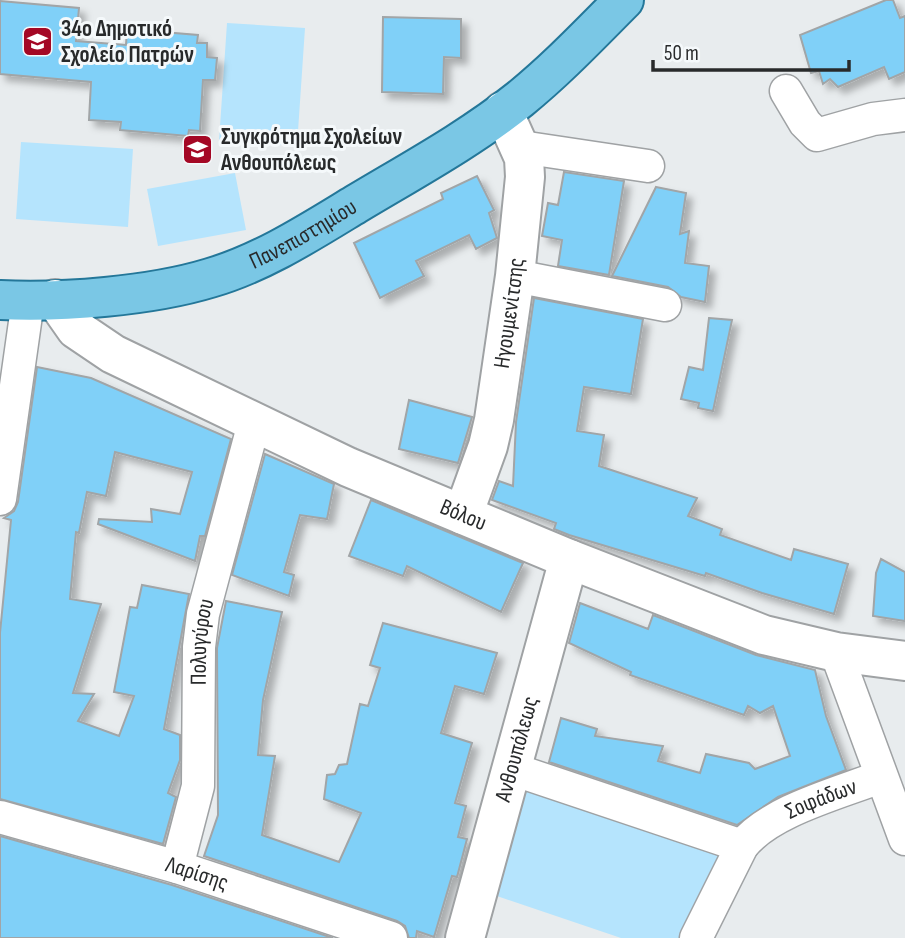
<svg xmlns="http://www.w3.org/2000/svg" width="905" height="938" viewBox="0 0 905 938" font-family="'Sofia Sans Condensed',sans-serif">
	<style>
		.green { fill: #b5e4fd }
		.building { fill: #80d0f8; stroke: #a1a5a7; stroke-width: 2; filter: url(#shadow) }
		.lines { fill: none; stroke-linecap: round; stroke-linejoin: round }
		.street-casing { stroke: #9fa2a4; stroke-width: 35 }
		.secondary-casing { stroke: #9fa2a4; stroke-width: 42 }
		.primary-casing { stroke: #247799; stroke-width: 42 }
		.street { stroke: #fff; stroke-width: 32 }
		.secondary { stroke: #fff; stroke-width: 38 }
		.primary { stroke: #7ac7e5; stroke-width: 38 }
		.labels { text-anchor: middle; dominant-baseline: central; stroke-width: 6; stroke-linejoin: round; paint-order: stroke }
		.poi-label { font-size: 23px; font-weight: bold; fill: #282a2b; stroke: #f5f9fb; text-anchor: start }
		.street-label { font-size: 23px; fill: #282a2b; stroke: #f5f9fb }
	</style>
	<defs>
		<filter id="shadow"><feDropShadow dx="6" dy="6" stdDeviation="3.5" flood-color="#0004"/></filter>
	</defs>
	<rect width="100%" height="100%" fill="#e8ecee"/>
	<path class="green" d="M227,23L305,28L297,146L219,141Z
		M21,142L133,149L128,227L16,219Z
		M235,173L246,230L158,246L147,189Z
		M526,782L729,851L689,938H621L494,895Z"/>
	<path class="building" d="M886,0H893L900,18L905,16V72L889,79L884,67L838,87L830,79L823,84L819,71L811,73L800,35Z
		M0,1L79,8L76,41L126,45L127,29L198,35L197,43H207V57L217,58L215,80H203L200,131L189,130L188,136L120,130L121,122L89,120L91,82L0,74Z
		M383,17L461,19V58L444,57L443,94L382,92Z
		M564,172L624,181L609,275L558,266L562,240L542,236L548,203L558,205Z
		M477,176L494,210L489,213L497,238L476,249L469,235L416,261L424,276L380,298L354,243L443,199L441,193Z
		M656,187L686,193L680,234L689,231L685,263L709,266L705,302L681,297L668,287L612,276Z
		M534,298L643,319L631,394L584,387L577,431L604,435L599,466L697,498L688,516L722,529L720,535L791,560L794,549L848,564L834,614L762,593L706,573L705,576L569,535L554,529L556,523L492,500L499,481L513,486L516,422Z
		M709,318L732,320L713,411L698,408L699,403L681,399L689,367L703,370Z
		M37,367L91,378L231,439L205,536H200L195,561L98,524L99,519L152,522L151,509L180,514L192,472L115,452L106,496L87,492L79,533L76,532L70,599L101,604L73,693L94,694L78,721L119,736L134,696L114,692L130,607L137,608L142,585L189,594L164,729L180,735V760L168,793L176,797L163,844L0,799V633L11,520L4,518L14,511L18,502Z
		M409,400L472,417L458,463L399,449Z
		M265,454L334,484L327,519L300,515L284,572L294,575L289,596L232,575Z
		M371,500L523,563L501,612L407,566L403,576L349,556Z
		M881,559L905,572V621L873,616L876,573Z
		M226,601L282,612L263,700L258,755L275,756L262,835L339,862L361,813L324,799L327,775L335,774L339,765L347,764L360,704L368,706L380,668L370,665L383,623L497,653L484,694L455,686L441,733L472,743L455,803L466,806L458,837L467,839L457,877L452,876L434,937L417,931L416,938H409L405,926L397,921L204,856L218,815L217,648Z
		M580,603L648,629L653,615L756,655L815,670L826,716L846,770L778,797L737,825L549,762L561,718L597,729L595,736L663,746L658,761L700,773L706,754L749,763L755,769L790,756L773,706L760,713L748,706L744,715L630,675L631,672L569,643Z
		M0,836L172,885L333,938H0Z"/>
	<g class="lines">
		<defs>
			<g id="street">
				<path d="M786,91L805,123L817,135L873,119L905,115"/>
				<path d="M521,147L648,166"/>
				<path d="M515,276L665,305"/>
				<path d="M0,499L28,301"/>
				<path d="M836,652L905,839"/>
				<path d="M512,769L742,846"/>
				<path id="s1" d="M0,817L177,867L391,938"/>
				<path id="s2" d="M177,867L198,786L199,647L203,614L254,423"/>
				<path id="s3" d="M696,938L742,846C769,811 839,793 880,777"/>
			</g>
			<g id="secondary">
				<path id="s4" d="M55,299L76,329L113,354L348,467L569,559L764,635L836,652L905,661"/>
				<path id="s5" d="M463,515L488,446L494,420L515,276L525,177L524,158L503,111"/>
				<path id="s6" d="M465,938L569,559"/>
			</g>
			<g id="primary">
				<path id="s7" d="M0,300C61,303 151,296 210,278C262,263 310,232 356,204C411,171 470,139 520,99C558,68 590,34 624,0"/>
			</g>
		</defs>
		<use href="#street" class="street-casing"/>
		<use href="#secondary" class="secondary-casing"/>
		<use href="#primary" class="primary-casing"/>
		<use href="#street" class="street"/>
		<use href="#secondary" class="secondary"/>
		<use href="#primary" class="primary"/>
	</g>
	<defs>
		<symbol id="school-square" viewBox="-11 -11 22 22"><rect x="-9" y="-9" width="18" height="18" rx="4" fill="#a40825" stroke="#f5f9fb"/><path d="M0-5L7-2L0 1L-7-2ZM-4 1L0 2.5L4 1V4Q0 6-4 4Z" fill="#fff"/></symbol>
	</defs>
	<g fill-rule="evenodd">
		<use href="#school-square" x="20" y="24" width="35" height="35"/>
		<use href="#school-square" x="180" y="132" width="35" height="35"/>
	</g>
	<g class="labels">
		<g class="poi-label">
			<text x="61" y="29">34ο Δημοτικό<tspan x="61" dy="26">Σχολείο Πατρών</tspan></text>
			<text x="221" y="137">Συγκρότημα Σχολείων<tspan x="221" dy="26">Ανθουπόλεως</tspan></text>
		</g>
		<g class="street-label">
			<text stroke="none"><textPath href="#s7" startOffset="315">Πανεπιστημίου</textPath></text>
			<text stroke="none"><textPath href="#s5" startOffset="208">Ηγουμενίτσης</textPath></text>
			<text stroke="none"><textPath href="#s4" startOffset="467">Βόλου</textPath></text>
			<text stroke="none"><textPath href="#s2" startOffset="228">Πολυγύρου</textPath></text>
			<text stroke="none"><textPath href="#s6" startOffset="196">Ανθουπόλεως</textPath></text>
			<text stroke="none"><textPath href="#s3" startOffset="196">Σοφάδων</textPath></text>
			<text stroke="none"><textPath href="#s1" startOffset="205">Λαρίσης</textPath></text>
		</g>
	</g>
	<path d="M653 60v10h196v-10" fill="none" stroke="#282a2b" stroke-width="3.5"/>
	<text x="664" y="60" font-size="21" fill="#282a2b" stroke="#f5f9fb" stroke-width="5" paint-order="stroke">50 m</text>
</svg>
